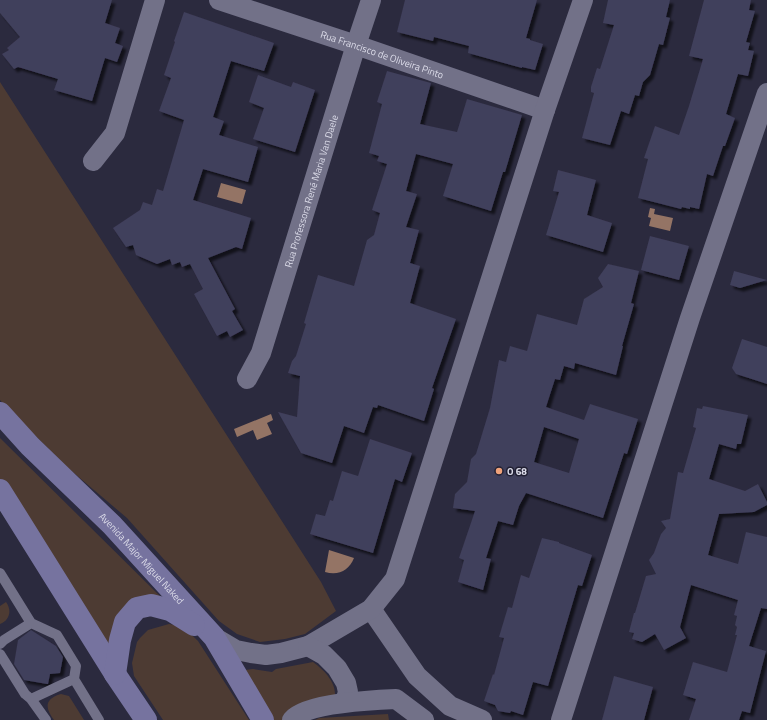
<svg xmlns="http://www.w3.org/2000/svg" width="767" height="720" viewBox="0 0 767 720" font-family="'Titillium Web',sans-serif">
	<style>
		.green { fill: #4d3b33 }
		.water { fill: #947465 }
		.building { fill: #403f5b; fill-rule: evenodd; filter: url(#shadow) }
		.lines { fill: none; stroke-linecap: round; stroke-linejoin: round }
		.service { stroke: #727188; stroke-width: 10 }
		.minor { stroke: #727188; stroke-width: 20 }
		.secondary { stroke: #76739f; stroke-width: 22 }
		.poi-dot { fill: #f0a27a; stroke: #212033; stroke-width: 1.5 }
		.labels { text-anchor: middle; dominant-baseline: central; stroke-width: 3; stroke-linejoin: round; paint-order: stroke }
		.street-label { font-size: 10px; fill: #dbdbe8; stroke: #212033 }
		.poi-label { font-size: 10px; font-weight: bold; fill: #dbdbe8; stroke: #212033; text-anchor: start }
	</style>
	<defs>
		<filter id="shadow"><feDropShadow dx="3.5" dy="3.5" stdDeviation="1" flood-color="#0009"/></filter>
	</defs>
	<rect width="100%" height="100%" fill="#2b2a3e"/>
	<path class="green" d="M0,82L321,582L336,611L305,634L285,639L260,642L237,634L219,621L127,518L68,468L5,406L0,400Z
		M0,438L167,603L153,601L110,649L0,480Z
		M6,602C12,610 10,620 0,624V606Z
		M169,624C181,625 190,633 198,641L249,720H163L134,676L132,663L137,642L140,638L148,630Z
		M313,662C324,670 336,682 335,696L283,720H274L245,670L253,669L272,672L276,669Z
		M61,694L69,696L84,720H54C45,708 44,699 61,694Z
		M388,714L389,720H315L319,718Z"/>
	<path class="water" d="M221,183L246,190L242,204L217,197Z
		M650,208L655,209L654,214L673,218L670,231L649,226L651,218L648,217Z
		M271,414L273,420L267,423L272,434L257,440L253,430L237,437L234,429Z
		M329,550L354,558C349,570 339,576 325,572Z"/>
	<path class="building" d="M0,0H112L105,23L120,28L115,43L123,46L117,62L105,58L92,101L54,90L58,79L18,67L14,69L2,54L9,50L7,48L20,37L0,13Z
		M405,0H537L526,38L530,39V40L543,44L535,70L522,67V68L468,53L469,46L434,37L433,41L397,32Z
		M608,0H670L666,17L670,18L663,45L659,44L650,75L643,82L639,96L635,95L629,114L621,111L610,145L582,138L594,93L591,92V87L597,68L600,69L614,25L603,23Z
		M704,0H751L749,10L755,11L746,42L750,43L748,50L754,51L748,76L738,74L726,114L735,118L725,146H723L713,176L707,174L699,209L690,207V209L682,207L681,209L638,198L648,159L644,158L655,126L679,135L689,106L703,59L689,56Z
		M184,12L274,43L264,71L231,61L213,117L224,121L219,135L258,147L248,182L203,169L193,200L251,218L242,249L236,247L208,258L235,309L232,311L243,330L230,337L227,331L217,336L205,314L194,294L203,289L190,264L182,267L180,262L172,265L170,259L157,264L136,255L133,245L126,247L113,228L140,210L143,202L152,205L157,189L163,191L184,120L159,111L171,78L164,75L175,42L174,41Z
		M387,71L431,83L420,124L457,132L467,99L522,115L505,172H503L491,211L443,196L453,164L416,154L406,191L417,194L406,227L419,230L410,263L420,266L410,303L456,319L432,388L434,389L424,421L378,405L377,408L373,407L364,433L344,426L332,463L301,453L278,412L297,417L300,376L288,373L292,361L296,356L306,324L304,323L318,275L354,286L367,240L374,235L380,213L372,210L387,164L377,161L379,156L369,153L382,104L377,102Z
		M258,75L291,87L293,82L315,90L295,152L253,139L264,108L249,102Z
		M558,170L596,180L587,215L612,223L603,252L546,235L559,192L553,191Z
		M650,236L689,246L679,280L641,270Z
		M608,264L639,271L631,303L634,304L622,346H623L616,375L575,363L574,369L564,366L560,380L555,379L546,407L584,420L590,404L638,419L627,454L624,453L603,518L526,493L519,506L513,525L498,521L486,558L491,559L483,590L458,582L464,560L459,558L475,511L453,508L455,494L467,482L471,459L476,454L490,408L499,360L506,362L510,346L527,351L537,314L577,325L584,299L603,287L598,278ZM544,427L579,439L569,473L534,462Z
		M734,271L767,280L740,288L730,285Z
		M742,339L767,347V384L736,374L732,368Z
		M703,406L748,415L741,444H737L736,449L719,444L709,479L745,491L758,484L767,502V505L754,512L719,514L708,555L738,564L746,532L767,537V609L761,608L749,646L766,651L750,713L742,711L739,720H689L696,699L683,695L693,662L727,672L737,635H735L737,627L735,625L737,616L734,615L738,600L691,585L680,627L686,638L664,650L655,634L642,642L632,639L634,633L629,632L634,613H635L646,576L656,574L649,560L654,553L661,534L666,528L661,521L670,519L678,472L683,473L696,428L693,427L697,408L702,409Z
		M370,439L412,453L402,482L395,479L373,553L310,534L316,514L325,516L330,500L333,501L342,471L358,476Z
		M542,538L559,542V543L592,555L582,586L578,585L548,686L533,682L523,715L511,711L510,713L498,711L495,705L484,701L493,674L494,675L504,638L499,637L508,607L512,608L521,575L529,578Z
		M31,630L56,646L63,657L60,673L50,674L48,684H47L24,680L14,664L18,640Z
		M614,676L653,687L644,720H602Z"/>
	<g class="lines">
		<path class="service" d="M0,573L31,623L57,635L76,666L74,679L99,720
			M0,644L4,640L31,623
			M0,654L25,694L31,699L46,720
			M31,699L74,679"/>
		<g class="minor">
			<path id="s1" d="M219,0L356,45L545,110"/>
			<path d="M93,161L115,133L155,0"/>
			<path id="s2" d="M247,379L261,353L356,45L371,0"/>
			<path d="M371,609L417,676L450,706L482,720"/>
			<path d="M214,637L236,650L251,653L266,655L281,653L308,646L371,609L395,579L545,110L583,0"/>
			<path d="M308,646L324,655L337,668L346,683L348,692L345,702"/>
			<path d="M292,720C306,703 373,700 396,699L424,720"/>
			<path d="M561,720L690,318L767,93"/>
		</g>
		<g class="secondary">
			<path id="s3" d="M0,413L30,446L112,525L214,637L263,720"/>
			<path d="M0,490L115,674L146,720"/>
			<path d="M115,674L120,640L125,622L137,608L151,605L170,610L194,625"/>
		</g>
	</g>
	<circle class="poi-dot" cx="499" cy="471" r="4"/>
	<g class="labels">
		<g class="street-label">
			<text stroke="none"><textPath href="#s1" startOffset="172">Rua Francisco de Oliveira Pinto</textPath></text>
			<text stroke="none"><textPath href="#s2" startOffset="199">Rua Professora René Maria Van Daele</textPath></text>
			<text stroke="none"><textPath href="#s3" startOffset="203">Avenida Major Miguel Naked</textPath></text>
		</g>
		<g class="poi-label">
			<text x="507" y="471">O 68</text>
		</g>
	</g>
</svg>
